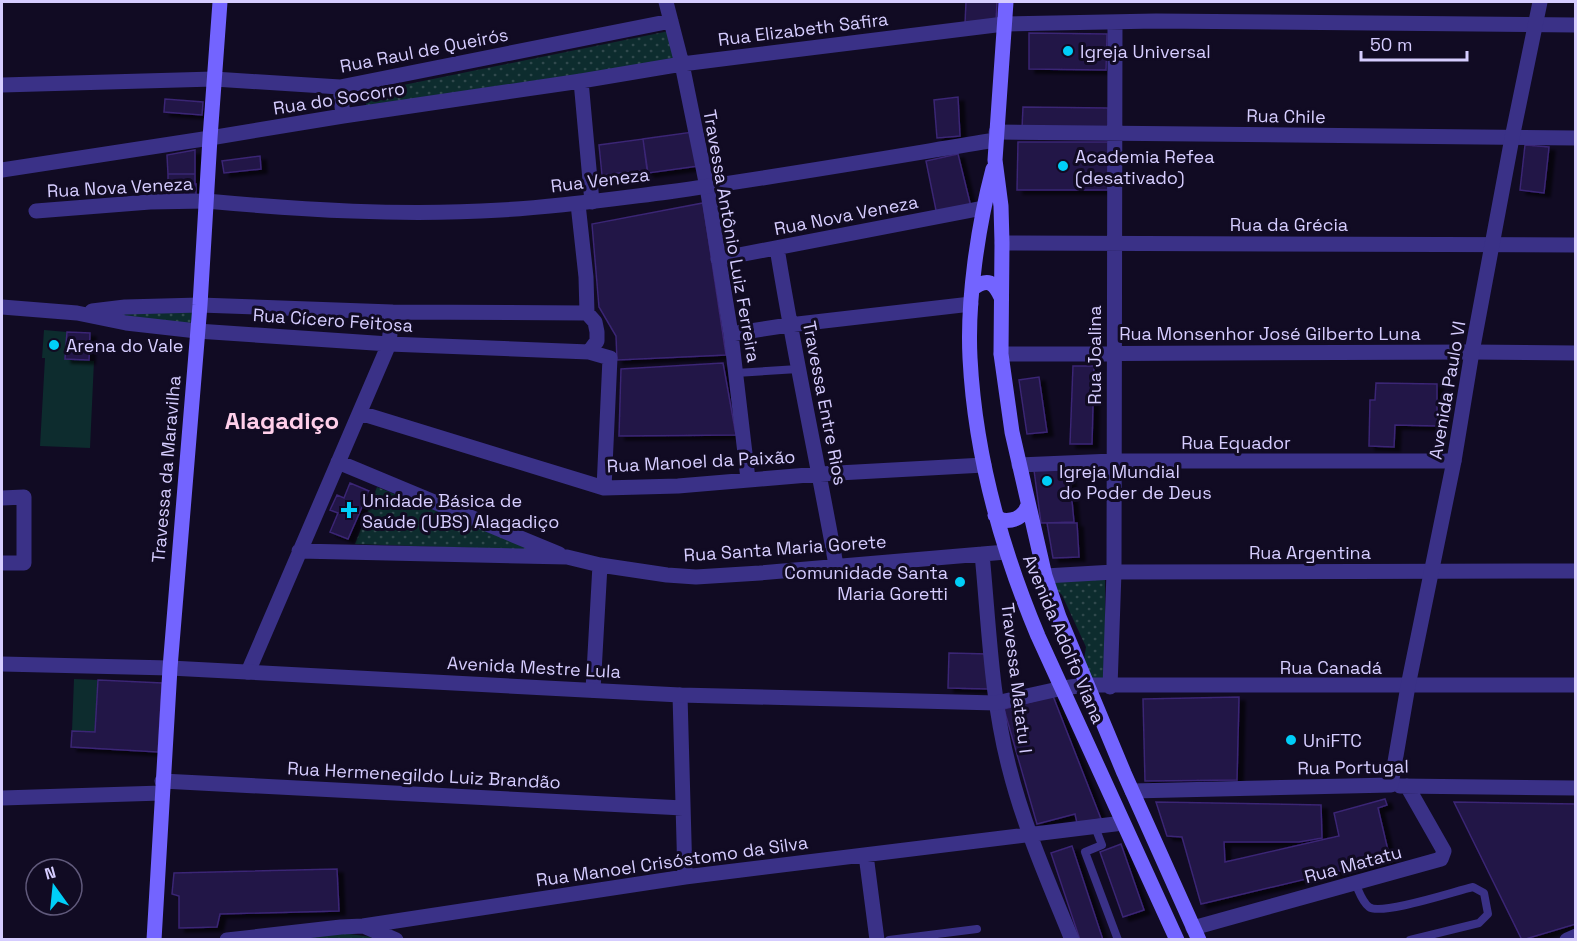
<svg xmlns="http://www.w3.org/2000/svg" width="1577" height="941" viewBox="0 0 1577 941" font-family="'Space Grotesk',sans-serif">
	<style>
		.grass { fill: url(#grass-dots) }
		.garden { fill: #0d2c2e }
		.building { fill: #221546; stroke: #3a2574; stroke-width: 1.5; filter: url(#shadow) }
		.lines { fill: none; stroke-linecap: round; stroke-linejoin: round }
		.service { stroke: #3a3187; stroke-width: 8 }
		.minor { stroke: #3a3187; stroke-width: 15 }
		.tertiary { stroke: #3a3187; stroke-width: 15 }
		.secondary { stroke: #7364ff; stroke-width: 15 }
		.poi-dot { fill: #00cef8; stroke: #110b23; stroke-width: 2 }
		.labels { text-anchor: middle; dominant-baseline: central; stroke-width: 6; stroke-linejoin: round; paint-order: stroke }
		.street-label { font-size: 18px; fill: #d6cdff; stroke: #110b23 }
		.poi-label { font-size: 18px; fill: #d6cdff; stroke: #110b23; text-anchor: start }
		.district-label { font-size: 24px; font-weight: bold; fill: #ffcfea; stroke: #110b23 }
	</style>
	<defs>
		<pattern id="grass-dots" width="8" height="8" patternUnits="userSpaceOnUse" patternTransform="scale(1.5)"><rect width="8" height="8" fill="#0d2c2e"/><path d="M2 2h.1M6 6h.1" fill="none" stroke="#30494d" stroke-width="1.8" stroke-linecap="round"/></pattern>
		<filter id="shadow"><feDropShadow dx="6" dy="4" stdDeviation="1.5" flood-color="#0009"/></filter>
	</defs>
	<rect width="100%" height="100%" fill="#110b23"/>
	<path class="grass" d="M679,29L684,57L367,110L364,93Z
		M193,309L190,328L104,313Z
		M377,487L533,550L355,544Z
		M1103,577L1105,580V676L1100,680H1094L1091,677L1084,660L1086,647L1062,595L1055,588L1054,578Z
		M327,931L379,938L384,940H270Z"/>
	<path class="garden" d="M44,330L67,332L65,359L94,361L90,448L40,446L45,358H42Z
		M74,679L98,680L95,732L72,731Z"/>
	<path class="building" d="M966,2H997L996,21L965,24Z
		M1029,33L1107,34L1106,70L1029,69Z
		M958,97L960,136L937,138L934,100Z
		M165,99L203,102L202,115L164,112Z
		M1023,107L1108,108V130L1022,129Z
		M693,132L698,166L648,173L643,139Z
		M643,139L647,170L602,175L599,145Z
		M1018,142H1108V190H1017Z
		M1525,145L1549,147L1544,193L1520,190Z
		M195,150V174H168L167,155Z
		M958,154L971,207L937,215L926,161Z
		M260,156L261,169L224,173L222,161Z
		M168,174H195V184H168Z
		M168,184H196V195H167Z
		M703,203L726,355L617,360L616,336L599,307L592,224Z
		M67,332L90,333L89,360L65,359Z
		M723,363L736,435L619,436L621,369Z
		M1073,366H1094L1092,444H1070Z
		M1039,377L1047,432L1027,434L1019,380Z
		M1376,383L1437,384V426L1395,425L1394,447L1369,446L1370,400H1375Z
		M1034,470H1069L1074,522L1041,523Z
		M350,483L369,491L348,539L330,532L338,513L330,510L337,495L344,498Z
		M1047,523H1077L1079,557L1053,558Z
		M949,653L988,654L989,689L948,688Z
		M98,680L162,683L158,752L71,747L72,731L95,732Z
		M1053,696L1101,819L1077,823L1075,814L1037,824L1004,709Z
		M1239,697L1237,780L1145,781L1143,699Z
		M1385,799L1387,805L1378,808L1390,859L1201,904L1182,837L1167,836L1156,802L1321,805L1322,838L1299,842H1224L1225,862L1339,836L1334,813Z
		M1454,802L1576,804V924L1522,940Z
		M1121,844L1144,910L1123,917L1100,852Z
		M1072,846L1103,940H1080L1051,853Z
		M337,869L339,911L220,914L217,927L179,928V896L172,894L174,873Z"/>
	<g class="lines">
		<path class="service" d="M736,373L798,369
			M1095,827L1102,845L1085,852L1118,940
			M1355,883C1359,891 1362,902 1369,907C1381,916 1455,891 1473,887L1484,893L1488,914L1479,923L1410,940
			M889,940L977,929"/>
		<path class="minor" d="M666,2L682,64L707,187L731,334L748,479
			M581,81L592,202
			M2,85L214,79L340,87L671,21
			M340,87L343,116
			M996,132L1576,138
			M2,170L210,138L343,116L581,81L682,64L1004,24L1156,21L1576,25
			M578,204L586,277L587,313L595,322L597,332V341L589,352
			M36,211L150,202L206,201
			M1002,243L1576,245
			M777,248C794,354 817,459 836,565
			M718,259L983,208
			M200,305L392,312L587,313
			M197,331L389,344L589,352L610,358L604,488
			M731,334L789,325L971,304
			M1001,354L1472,352L1576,353
			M360,413L604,488L678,486L820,474L984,465
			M338,462L559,554
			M1019,465L1113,461H1454
			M2,498L24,497V563H2
			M299,551L567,557L600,565L667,575L696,577L760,573L1006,552
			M982,554C989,625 991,698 1009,767C1024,827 1049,883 1072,940
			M1045,576L1114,572L1576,571
			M248,672L389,344L392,312
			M1110,687L1114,572L1115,23
			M1063,688L1086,685H1576
			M593,690L600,565
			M680,695L685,877
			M162,781L683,808
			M1400,786L1576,788
			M2,798L162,793
			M866,855L877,940
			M366,927L396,940
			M1193,928L1441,859L1444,851L1407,786
			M227,940L341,927L363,926L685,877L1123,823"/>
		<path class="tertiary" d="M206,201C303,210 402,216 501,210C557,207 612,199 668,192C777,177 886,158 995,140
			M2,307L77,313L126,323L197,331
			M92,311L125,307L200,305
			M2,664L170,668L680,695L996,703L1063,688
			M1132,791L1391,785L1408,686L1454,461L1472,352L1512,138L1540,2
			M1567,940L1576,936"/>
		<path class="secondary" d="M1006,2L995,160L1001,206L1002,243L1001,354L1012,432L1045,576L1059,617L1124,773L1199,940
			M993,169C978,226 967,300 970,358C975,454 1001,548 1038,636L1177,940
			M973,288C988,278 994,282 1001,297
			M995,515L1001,520C1014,522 1024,517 1028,505
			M154,940L170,668L200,305L210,138L220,2"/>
	</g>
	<g class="poi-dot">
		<circle cx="1068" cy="51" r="6"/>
		<circle cx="1063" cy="166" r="6"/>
		<circle cx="54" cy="345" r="6"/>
		<circle cx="1047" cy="481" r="6"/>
		<path d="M346 501h6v6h6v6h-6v6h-6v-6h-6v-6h6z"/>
		<circle cx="960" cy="582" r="6"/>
		<circle cx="1291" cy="740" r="6"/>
	</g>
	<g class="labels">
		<g class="street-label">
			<text transform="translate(803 29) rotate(-7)">Rua Elizabeth Safira</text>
			<text transform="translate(424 50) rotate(-11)">Rua Raul de Queirós</text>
			<text transform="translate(339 98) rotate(-9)">Rua do Socorro</text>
			<text transform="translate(1286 116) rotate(1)">Rua Chile</text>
			<text transform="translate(600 180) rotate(-7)">Rua Veneza</text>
			<text transform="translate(120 187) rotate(-3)">Rua Nova Veneza</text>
			<text transform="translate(846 215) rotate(-11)">Rua Nova Veneza</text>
			<text x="1289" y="224">Rua da Grécia</text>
			<text transform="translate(732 236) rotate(80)">Travessa Antônio Luiz Ferreira</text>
			<text transform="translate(333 320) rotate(4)">Rua Cícero Feitosa</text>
			<text x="1270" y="333">Rua Monsenhor José Gilberto Luna</text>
			<text transform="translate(1094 355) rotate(-90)">Rua Joalina</text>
			<text transform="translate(1447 390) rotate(-80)">Avenida Paulo VI</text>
			<text transform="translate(825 403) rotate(79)">Travessa Entre Rios</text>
			<text x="1236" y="442">Rua Equador</text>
			<text transform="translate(701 461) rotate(-3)">Rua Manoel da Paixão</text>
			<text transform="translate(166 469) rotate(-85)">Travessa da Maravilha</text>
			<text transform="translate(785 548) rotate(-4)">Rua Santa Maria Gorete</text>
			<text x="1310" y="552">Rua Argentina</text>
			<text transform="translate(1064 639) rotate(67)">Avenida Adolfo Viana</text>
			<text transform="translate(534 667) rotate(3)">Avenida Mestre Lula</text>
			<text x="1331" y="667">Rua Canadá</text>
			<text transform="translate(1017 678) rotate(83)">Travessa Matatu I</text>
			<text transform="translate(1353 767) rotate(-1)">Rua Portugal</text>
			<text transform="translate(424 775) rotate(3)">Rua Hermenegildo Luiz Brandão</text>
			<text transform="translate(672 861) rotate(-8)">Rua Manoel Crisóstomo da Silva</text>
			<text transform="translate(1353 864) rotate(-15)">Rua Matatu</text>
		</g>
		<g class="poi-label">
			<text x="1080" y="51">Igreja Universal</text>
			<text x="1075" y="156">Academia Refea<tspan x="1075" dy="21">(desativado)</tspan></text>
			<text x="66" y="345">Arena do Vale</text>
			<text x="1059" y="471">Igreja Mundial<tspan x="1059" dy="21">do Poder de Deus</tspan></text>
			<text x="362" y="500">Unidade Básica de<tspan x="362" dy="21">Saúde (UBS) Alagadiço</tspan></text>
			<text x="948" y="572" text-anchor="end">Comunidade Santa<tspan x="948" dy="21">Maria Goretti</tspan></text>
			<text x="1303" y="740">UniFTC</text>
		</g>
		<g class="district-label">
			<text x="282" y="420">Alagadiço</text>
		</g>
	</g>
	<rect width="1577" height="941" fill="none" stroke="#d6cdff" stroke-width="6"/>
	<g transform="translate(54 887) rotate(345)"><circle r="28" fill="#110b23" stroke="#60597b" stroke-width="1.5"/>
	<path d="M0-4.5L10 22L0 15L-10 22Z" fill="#00cef8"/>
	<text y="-9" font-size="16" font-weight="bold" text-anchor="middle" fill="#d6cdff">N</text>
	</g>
	<path d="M1361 51v9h106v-9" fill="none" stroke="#d6cdff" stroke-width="3"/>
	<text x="1370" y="51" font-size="18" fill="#d6cdff" stroke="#110b23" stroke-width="4.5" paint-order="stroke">50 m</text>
</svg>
